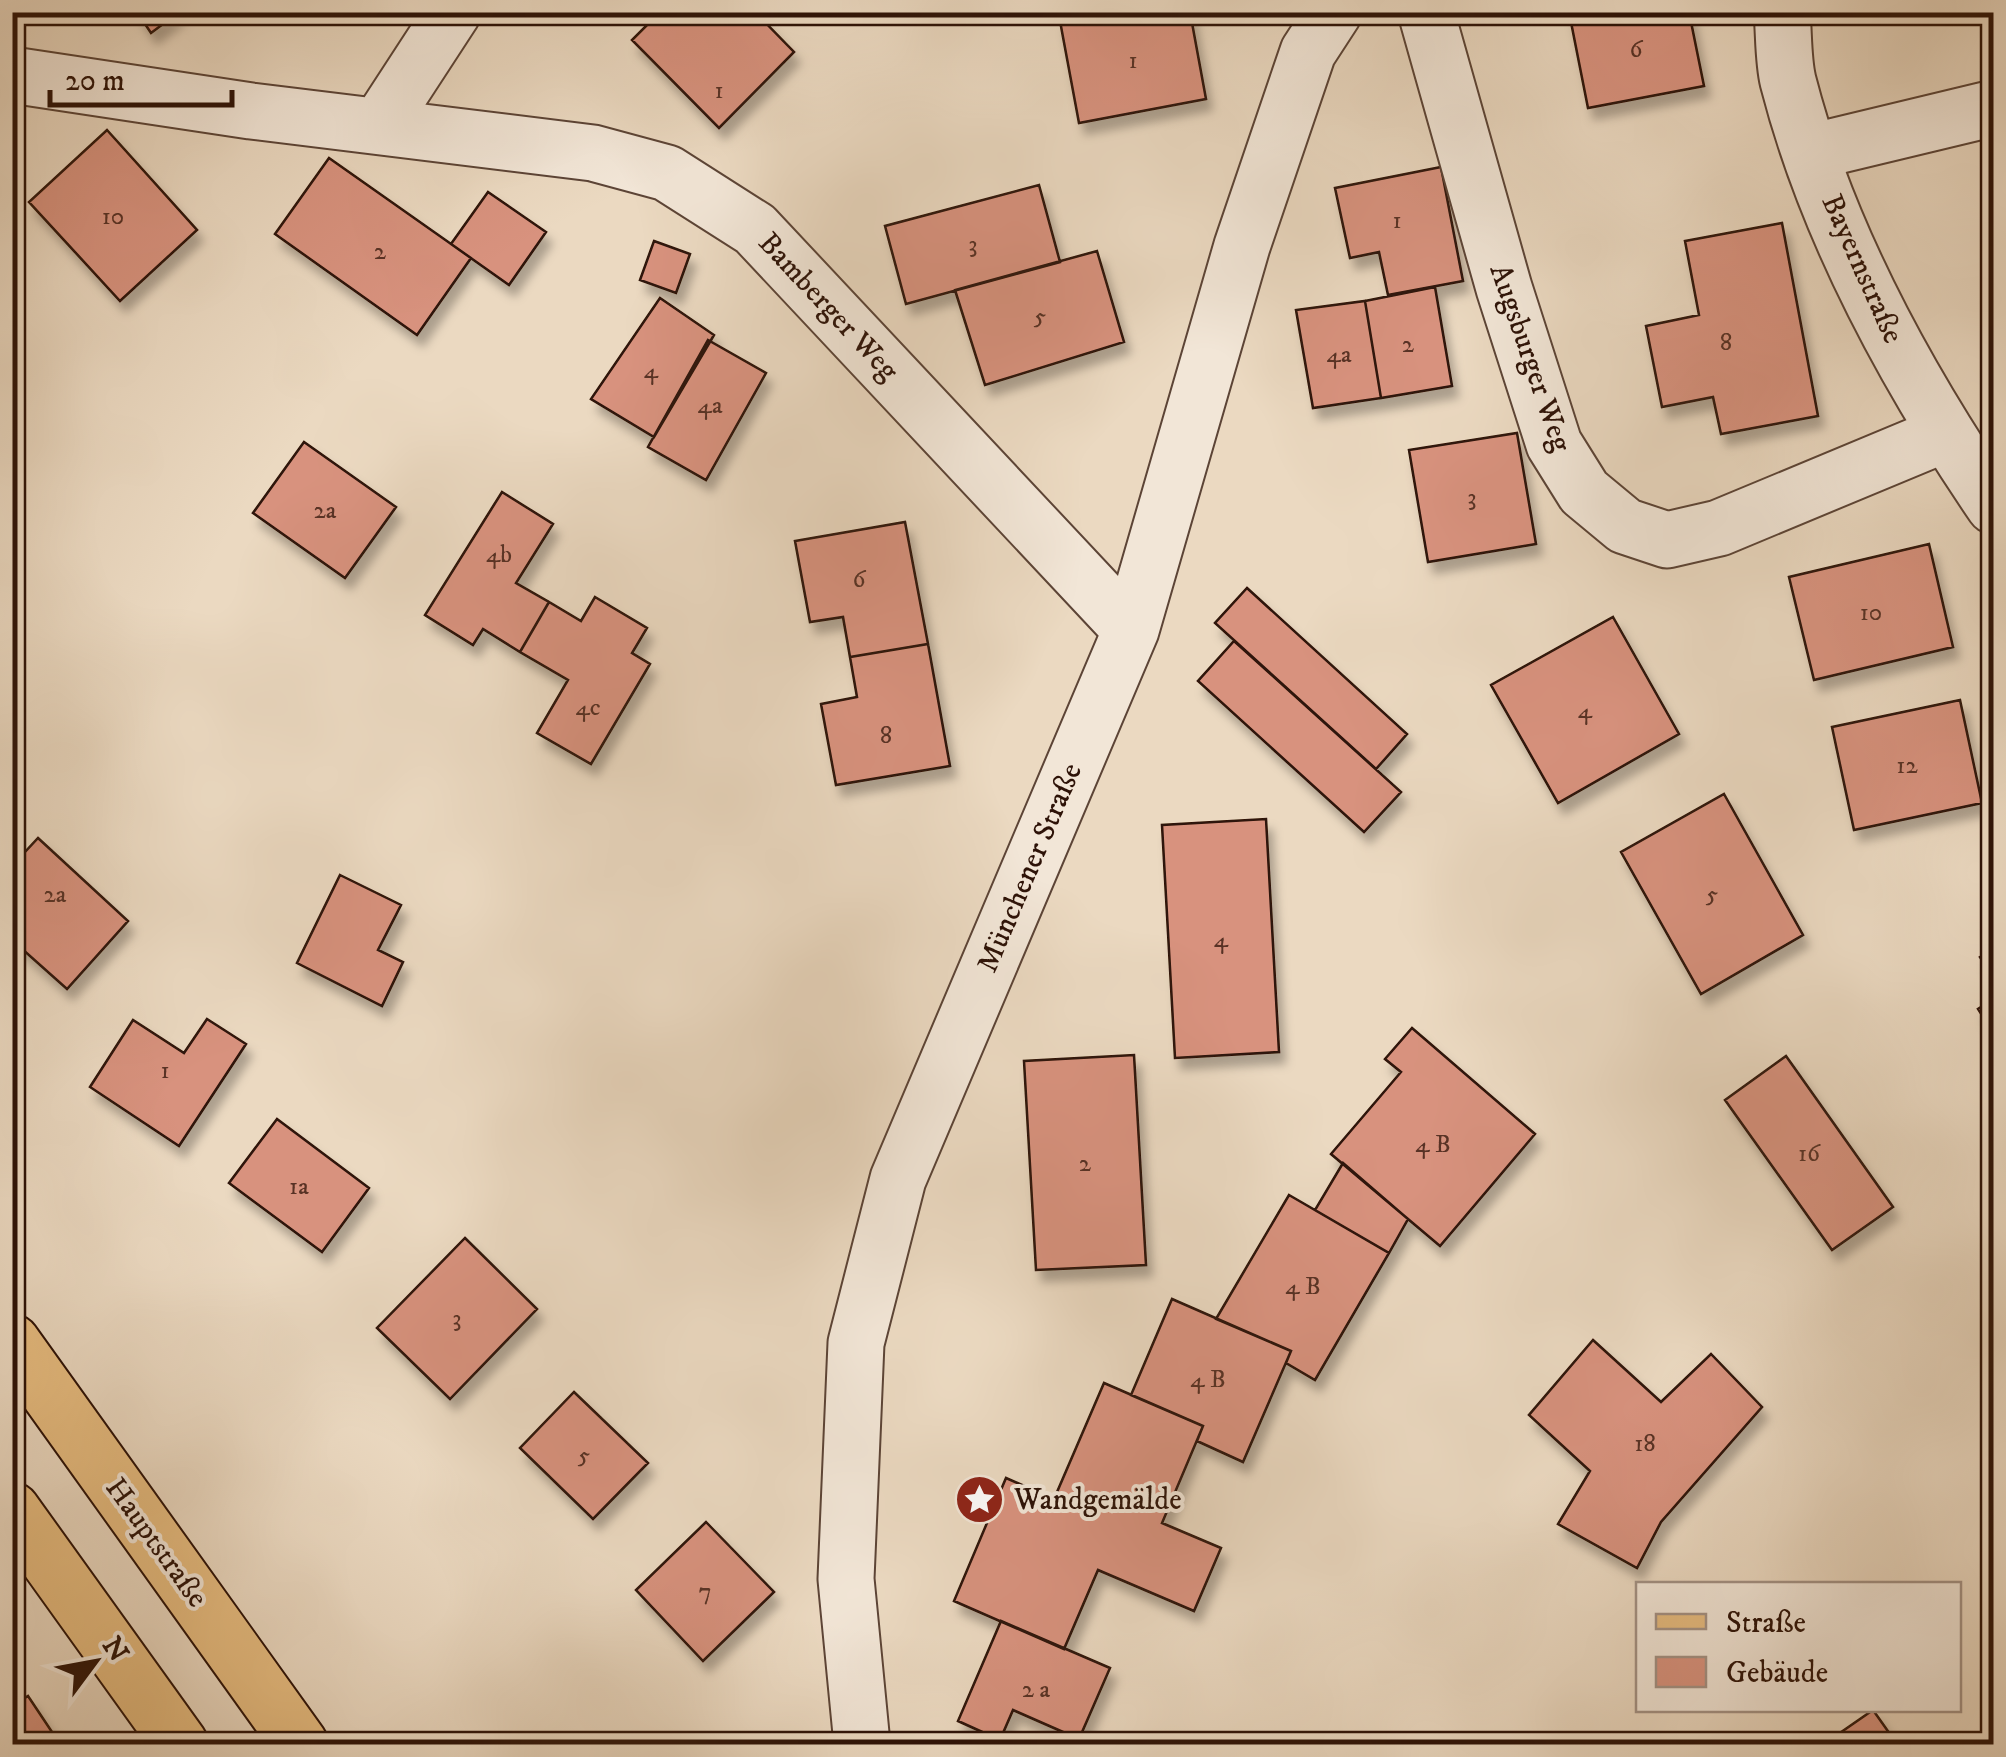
<svg xmlns="http://www.w3.org/2000/svg" width="2006" height="1757" viewBox="0 0 2006 1757" font-family="'IM FELL DW Pica',serif">
	<style>
		.building { fill: #d8927e; stroke: #2d1207; stroke-width: 2.5; filter: url(#shadow) }
		.lines { fill: none; stroke-linecap: round; stroke-linejoin: round }
		.street-casing { stroke: #5c4436; stroke-width: 59 }
		.primary-casing { stroke: #2d1207; stroke-width: 59 }
		.street { stroke: #f2e6d7; stroke-width: 55 }
		.primary { stroke: #e6bc80; stroke-width: 55 }
		.labels { text-anchor: middle; dominant-baseline: central; stroke-width: 8; stroke-linejoin: round; paint-order: stroke }
		.number-label { font-size: 25px; fill: #583225 }
		.street-label { font-size: 30px; fill: #2d1207; stroke: #f2e6d7 }
		.poi-label { font-size: 30px; fill: #2d1207; stroke: #f2e6d7; text-anchor: start }
	</style>
	<defs>
		<filter id="shadow"><feDropShadow dx="6" dy="11" stdDeviation="5" flood-color="#0004"/></filter>
	</defs>
	<rect width="100%" height="100%" fill="#ebd9c1"/>
	<filter id="stains"><feTurbulence type="fractalNoise" baseFrequency=".002" numOctaves="4"/><feColorMatrix values="0 0 0 0 .2 0 0 0 0 .09 0 0 0 0 .02 0 0 0 .5 -.17"/></filter>
	<radialGradient id="worn" r=".72"><stop offset=".6" stop-color="#630" stop-opacity="0"/><stop offset="1" stop-color="#630" stop-opacity=".3"/></radialGradient>
	<path class="building" d="M137,12H179L151,33Z
		M660,12H755L794,52L719,128L632,40Z
		M1106,12H1190L1206,99L1079,123L1060,21Z
		M1569,12H1689L1704,86L1588,108Z
		M107,130L197,230L120,301L29,202Z
		M329,158L471,258L417,335L275,234Z
		M1441,167L1463,281L1388,295L1379,252L1350,258L1335,188Z
		M1039,185L1060,262L906,304L885,226Z
		M488,192L546,232L509,285L451,244Z
		M1782,223L1818,416L1721,434L1713,397L1662,407L1646,326L1699,315L1685,241Z
		M654,241L690,254L676,293L640,280Z
		M1097,251L1124,342L985,385L955,290Z
		M1435,287L1452,386L1381,398L1365,301Z
		M660,298L714,335L654,437L591,399Z
		M1365,301L1381,398L1313,408L1296,310Z
		M708,340L766,373L706,480L648,447Z
		M1517,433L1536,544L1428,562L1409,450Z
		M304,442L396,507L345,578L253,513Z
		M502,492L553,524L516,583L549,602L520,652L483,629L473,645L425,615Z
		M905,522L928,644L850,657L843,617L810,622L795,541Z
		M1929,544L1953,647L1814,680L1789,577Z
		M1247,588L1407,734L1376,769L1215,623Z
		M595,597L647,628L632,653L650,664L591,764L537,733L568,680L520,652L549,602L581,621Z
		M1613,617L1679,734L1558,803L1491,685Z
		M1234,641L1401,792L1364,832L1198,681Z
		M928,644L950,766L836,785L821,704L857,697L850,657Z
		M1960,700L1982,803L1854,830L1832,727Z
		M1724,794L1803,935L1701,994L1621,852Z
		M1266,819L1279,1052L1175,1058L1162,825Z
		M38,838L128,921L67,989L12,940V866Z
		M340,875L401,905L378,950L403,962L382,1006L297,963Z
		M1994,948V978L1980,957Z
		M1994,999V1034L1978,1009Z
		M207,1019L246,1044L179,1146L90,1087L133,1020L184,1053Z
		M1412,1028L1535,1134L1440,1246L1331,1154L1401,1072L1385,1059Z
		M1134,1055L1146,1265L1036,1270L1024,1061Z
		M1786,1056L1893,1207L1832,1250L1725,1100Z
		M277,1119L369,1188L322,1252L229,1183Z
		M1343,1163L1408,1219L1389,1253L1315,1210Z
		M1289,1195L1389,1253L1315,1380L1286,1363L1291,1351L1216,1319Z
		M465,1238L537,1309L450,1399L377,1328Z
		M1172,1299L1291,1351L1243,1462L1197,1441L1203,1426L1131,1395Z
		M1593,1340L1661,1402L1711,1354L1762,1407L1661,1522L1637,1568L1558,1524L1590,1471L1529,1415Z
		M1104,1383L1203,1426L1162,1523L1221,1548L1194,1611L1098,1570L1064,1649L954,1601L1006,1478L1054,1499Z
		M574,1392L648,1463L593,1519L520,1448Z
		M706,1522L774,1592L703,1661L636,1590Z
		M1001,1621L1110,1668L1079,1739L1013,1710L1000,1740L958,1721Z
		M28,1696L60,1744H12V1706Z
		M1873,1710L1897,1744H1824Z"/>
	<g class="lines">
		<defs>
			<path id="street" d="M1426,12L1504,288L1554,444L1584,492L1625,526L1667,540L1719,528L1945,434
				M1782,12C1784,35 1783,60 1788,81C1827,233 1906,377 1994,506
				M12,75L251,111L593,153L667,173L755,229L1131,630
				M380,124L453,12
				M1811,152L1994,108
				M862,1744L846,1579L856,1343L898,1179L1131,630L1242,246L1308,52L1334,12"/>
			<path id="primary" d="M12,1342L300,1744
				M12,1510L180,1744"/>
		</defs>
		<use href="#street" class="street-casing"/>
		<use href="#primary" class="primary-casing"/>
		<use href="#street" class="street"/>
		<use href="#primary" class="primary"/>
	</g>
	<defs>
		<symbol id="sight-disc" viewBox="-11 -11 22 22"><circle r="9.5" fill="#8f2418" stroke="#f2e6d7"/><path d="M0-6L1.8-2.2L6-1.7L2.9 1.2L3.7 5.4L0 3.3L-3.7 5.4L-2.9 1.2L-6-1.7L-1.8-2.2Z" fill="#fff"/></symbol>
	</defs>
	<g fill-rule="evenodd">
		<use href="#sight-disc" x="952" y="1472" width="55" height="55"/>
	</g>
	<g class="labels">
		<g class="number-label">
			<text x="1636" y="49">6</text>
			<text x="1133" y="60">1</text>
			<text x="719" y="90">1</text>
			<text x="113" y="216">10</text>
			<text x="1397" y="220">1</text>
			<text x="973" y="244">3</text>
			<text x="380" y="251">2</text>
			<text x="1040" y="316">5</text>
			<text x="1726" y="342">8</text>
			<text x="1408" y="344">2</text>
			<text x="1339" y="354">4a</text>
			<text x="651" y="370">4</text>
			<text x="710" y="405">4a</text>
			<text x="1472" y="497">3</text>
			<text x="325" y="510">2a</text>
			<text x="499" y="554">4b</text>
			<text x="859" y="579">6</text>
			<text x="1871" y="612">10</text>
			<text x="588" y="707">4c</text>
			<text x="1585" y="710">4</text>
			<text x="886" y="735">8</text>
			<text x="1907" y="765">12</text>
			<text x="55" y="894">2a</text>
			<text x="1712" y="894">5</text>
			<text x="1221" y="939">4</text>
			<text x="165" y="1070">1</text>
			<text x="1433" y="1144">4 B</text>
			<text x="1809" y="1153">16</text>
			<text x="1085" y="1163">2</text>
			<text x="299" y="1186">1a</text>
			<text x="1303" y="1286">4 B</text>
			<text x="457" y="1318">3</text>
			<text x="1208" y="1379">4 B</text>
			<text x="1645" y="1443">18</text>
			<text x="584" y="1455">5</text>
			<text x="705" y="1591">7</text>
			<text x="1036" y="1689">2 a</text>
		</g>
		<g class="street-label">
			<text transform="translate(1862 269) rotate(66)">Bayernstraße</text>
			<text transform="translate(828 307) rotate(47)">Bamberger Weg</text>
			<text transform="translate(1530 358) rotate(71)">Augsburger Weg</text>
			<text transform="translate(1030 868) rotate(-67)">Münchener Straße</text>
			<text transform="translate(156 1543) rotate(54)">Hauptstraße</text>
		</g>
		<g class="poi-label">
			<text x="1014" y="1500">Wandgemälde</text>
		</g>
	</g>
	<rect width="2006" height="1757" fill="none" stroke="#ebd9c1" stroke-width="50"/>
	<rect x="15" y="15" width="1976" height="1727" fill="none" stroke="#2d1207" stroke-width="5"/>
	<rect x="25" y="25" width="1956" height="1707" fill="none" stroke="#2d1207" stroke-width="2.5"/>
	<rect x="1636" y="1582" width="325" height="130" fill="#f2e6d7" stroke="#a39184" stroke-width="2.5"/>
	<rect x="1656" y="1614" width="50" height="15" fill="#e6bc80" stroke="#a39184" stroke-width="2.5"/>
	<text x="1726" y="1632" font-size="30" fill="#2d1207">Straße</text>
	<rect x="1656" y="1657" width="50" height="30" fill="#d8927e" stroke="#a39184" stroke-width="2.5"/>
	<text x="1726" y="1682" font-size="30" fill="#2d1207">Gebäude</text>
	<g transform="translate(95 1662) rotate(58)" stroke="#f2e6d7" stroke-width="8" paint-order="stroke">
	<path d="M0-8L18 38L0 25L-18 38Z" fill="#2d1207"/>
	<text y="-15" font-size="28" font-weight="bold" text-anchor="middle" fill="#2d1207">N</text>
	</g>
	<path d="M50 90v15h182v-15" fill="none" stroke="#2d1207" stroke-width="5"/>
	<text x="65" y="90" font-size="30" fill="#2d1207" stroke="#f2e6d7" stroke-width="8" paint-order="stroke">20 m</text>
	<rect width="100%" height="100%" filter="url(#stains)"/>
	<rect width="100%" height="100%" fill="url(#worn)"/>
</svg>
